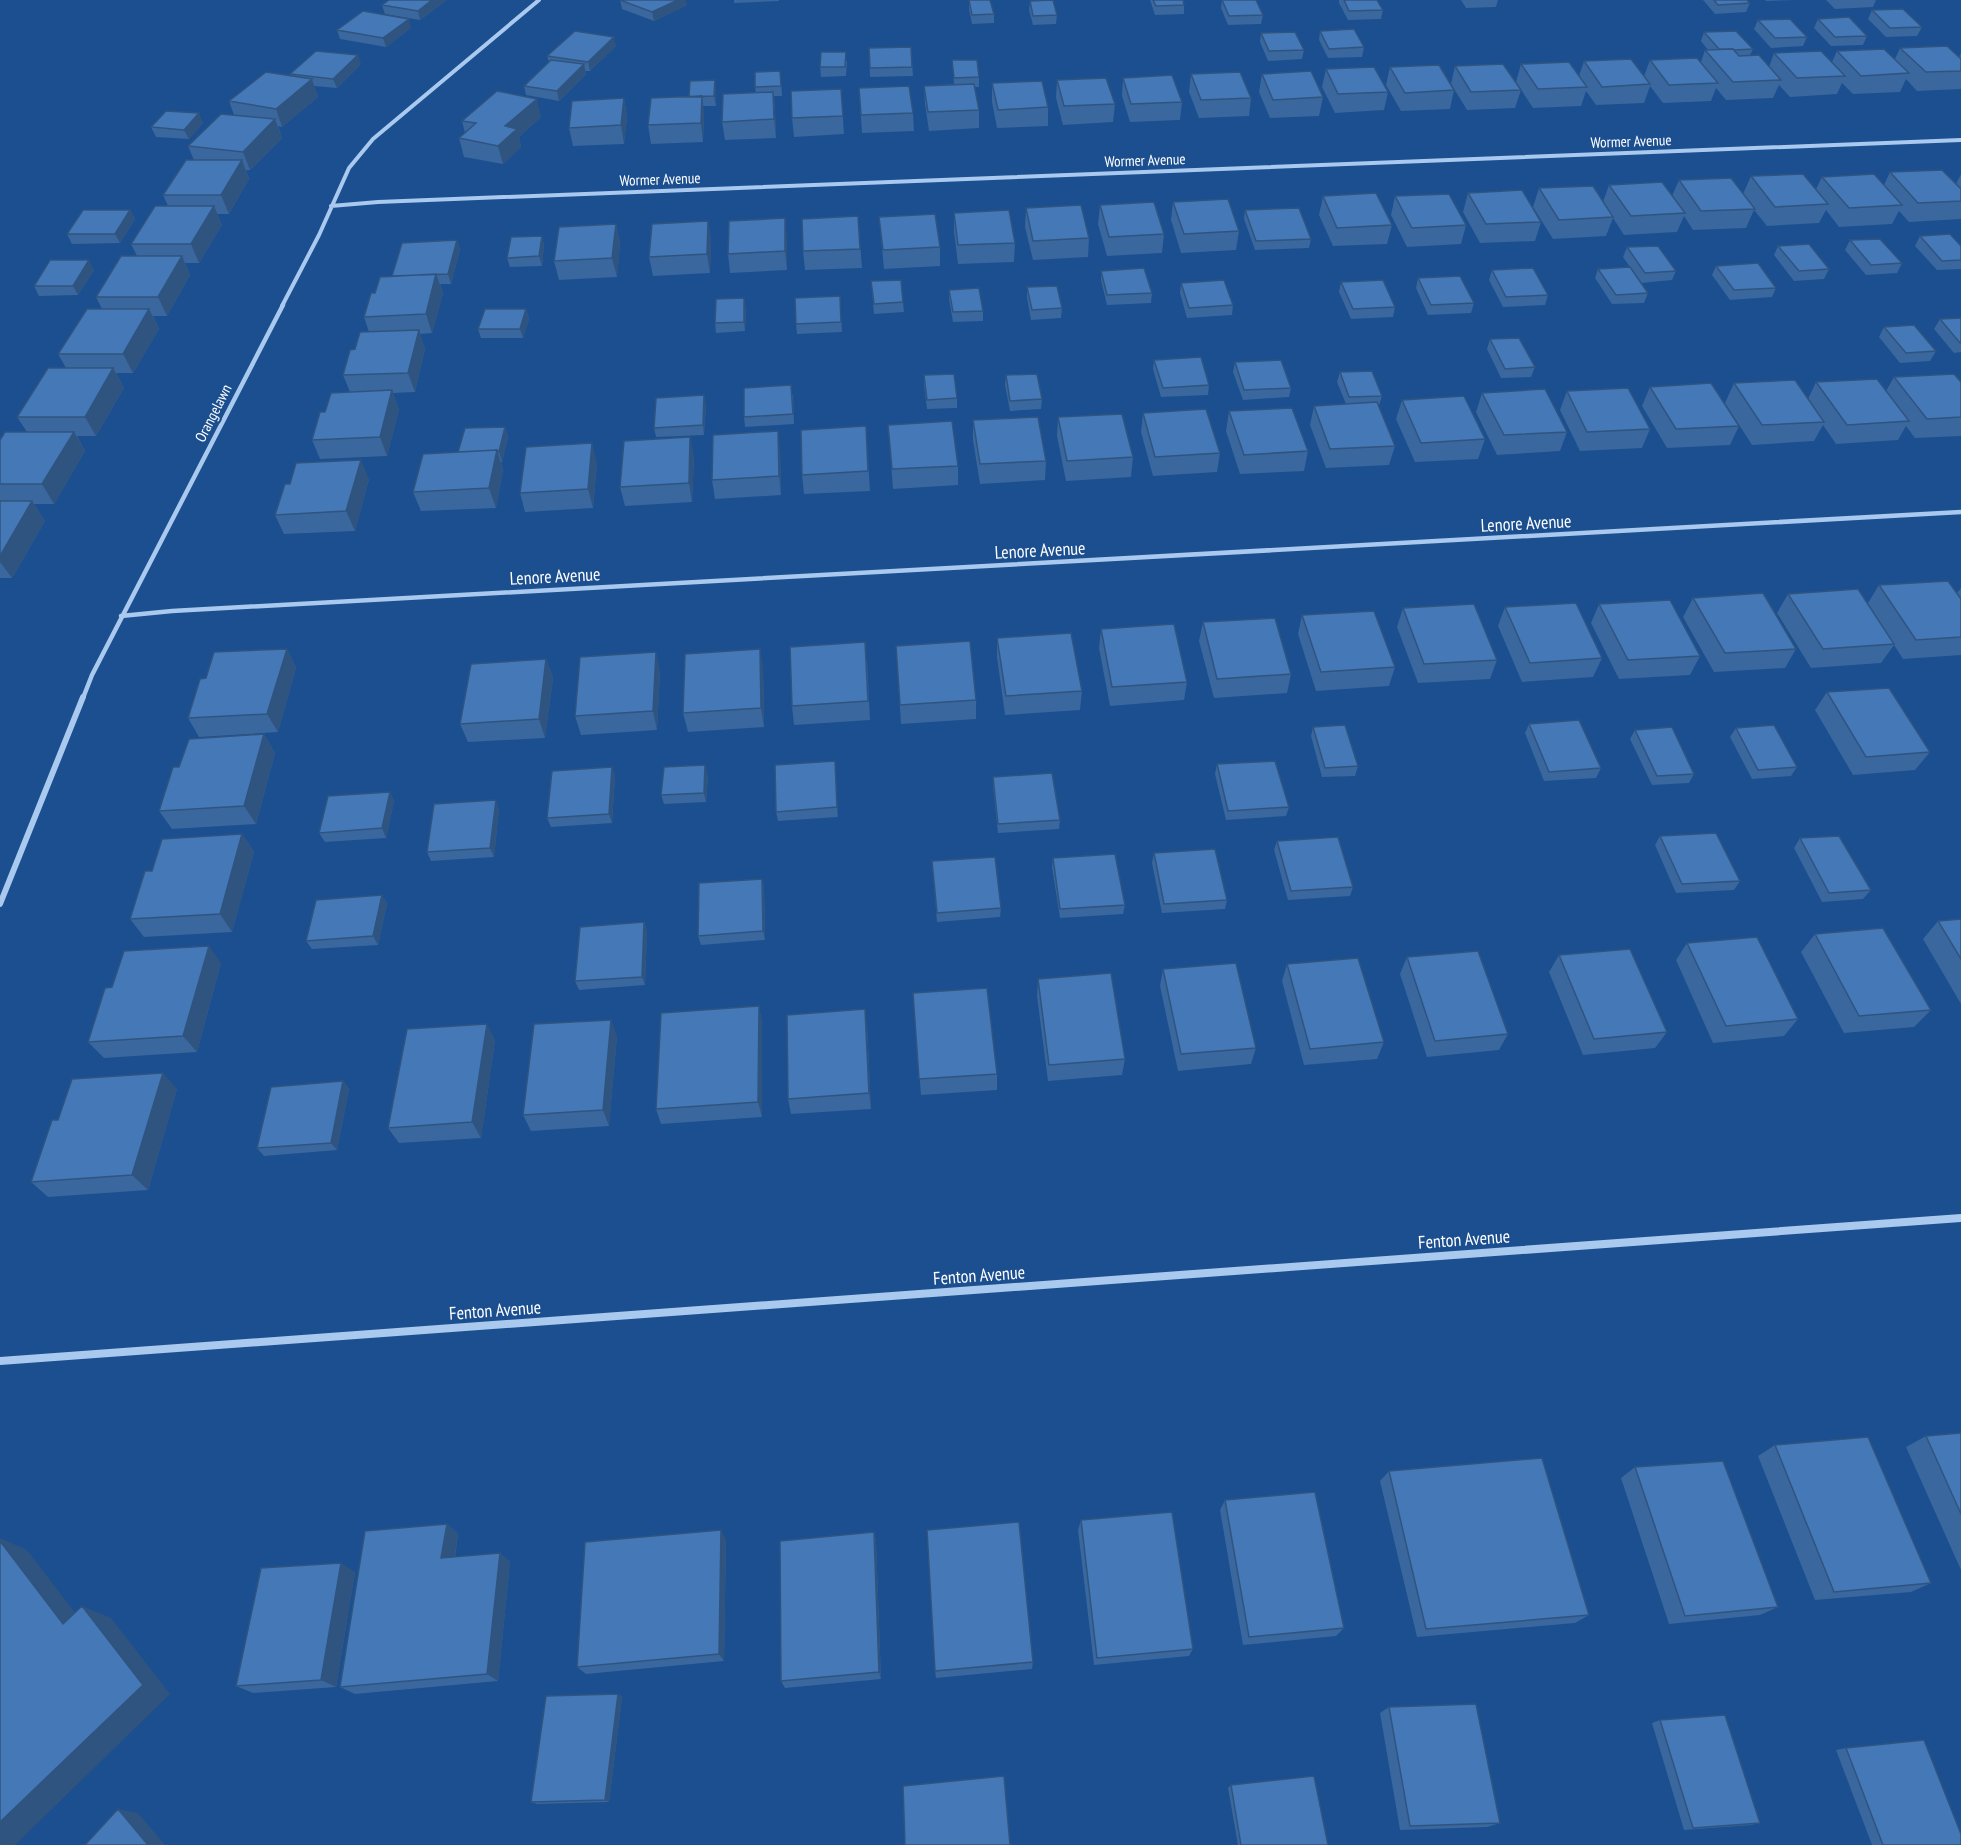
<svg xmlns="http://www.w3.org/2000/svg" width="1961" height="1845" viewBox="0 0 1961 1845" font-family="'PT Sans Narrow',sans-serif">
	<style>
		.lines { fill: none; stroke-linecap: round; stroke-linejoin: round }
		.minor-far3 { stroke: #a9c9ee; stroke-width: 4 }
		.minor-far2 { stroke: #a9c9ee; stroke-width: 4.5 }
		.minor-far1 { stroke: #a9c9ee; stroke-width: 6 }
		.minor { stroke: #a9c9ee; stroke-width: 8 }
		.wall { fill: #3a679d }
		.shaded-wall { fill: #305480 }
		.building { fill: #4478b7; stroke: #305480; stroke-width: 1.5 }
		.labels { text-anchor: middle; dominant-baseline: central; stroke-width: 4.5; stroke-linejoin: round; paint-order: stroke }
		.far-street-label { font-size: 15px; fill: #fff; stroke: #1b4f8f }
		.street-label { font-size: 18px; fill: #fff; stroke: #1b4f8f }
	</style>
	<rect width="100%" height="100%" fill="#1b4f8f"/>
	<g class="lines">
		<path class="minor-far3" d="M331,206L378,202L1961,140
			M282,306L319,235L349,168L373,139L539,0"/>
		<path class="minor-far2" d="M121,616L172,611L1961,512
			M83,698L92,675L283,305"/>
		<path class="minor-far1" d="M0,904L83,697"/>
		<path class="minor" d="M0,1361L1961,1218"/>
	</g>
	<path class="wall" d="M389,0H447L420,20L385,14L382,5Z
		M620,0L687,5L654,21L622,9Z
		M734,0H779V1L734,3Z
		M969,0L994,14V23L972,24L969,9Z
		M1150,0H1183L1184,5V14L1155,15Z
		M1222,0H1256L1263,15L1261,24L1228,25L1221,8Z
		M1339,0H1377L1383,10L1381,19L1348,20L1339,3Z
		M1461,0H1498L1496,7L1466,8Z
		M1703,0H1747L1750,3L1746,12L1715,14Z
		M1765,0H1796L1766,1Z
		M1826,0H1876L1873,7L1835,9Z
		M1030,1L1057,15L1056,24L1033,25L1029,10Z
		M1872,10L1922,27L1917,36L1886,37L1868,19Z
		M1818,19L1867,36L1863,45L1831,46L1814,28Z
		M1758,20L1807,37L1803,46L1771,48L1754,29Z
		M411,28L386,47L340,39L337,30Z
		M1320,31L1364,47L1362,57L1328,58L1319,40Z
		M1704,32L1753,49L1750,55L1769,67L1774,53L1832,62L1837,51L1895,59L1900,48L1959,57L1961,53V89L1917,91L1906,79L1900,92L1853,94L1842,83L1837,94L1790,97L1779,85L1773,98L1726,100L1716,88L1711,101L1663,103L1650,86L1644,103L1596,105L1586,91L1581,106L1533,108L1516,82L1521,64L1579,76L1584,61L1644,76L1650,60L1701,62L1705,50H1708L1701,41Z
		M1261,33L1304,50L1302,59L1268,61L1260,42Z
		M616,46L590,71H585L586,74L559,101L526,95L524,86L549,62L547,56Z
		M911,47L913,76L870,77L869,48Z
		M952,60L979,77V87H975L979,110V128L929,131L925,104L924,86L954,84Z
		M847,61L846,76L821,77L820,67Z
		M361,64L337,88L314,86L318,97L282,127L278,126L282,138L250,170H246L249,179L229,214H217L222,225L199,263H185L190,275L167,316H153L159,329L133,373H116L124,388L96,436H77L85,451L54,504H34L45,521L12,578H0V440L27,432L17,417L66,368L58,354L102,309L96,297L137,256L131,244L168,206L163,195L194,160L188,146L234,115L229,101L291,76L290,74Z
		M1455,66L1521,90L1515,108L1467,110L1451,84Z
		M1390,67L1454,90L1450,109L1401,111L1386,85Z
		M1326,69L1388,92L1384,110L1335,113L1322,87Z
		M1191,74L1251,98L1249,116L1199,118L1189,92Z
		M1262,74L1323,97L1319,116L1270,118L1259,92Z
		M1123,78L1182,102L1180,120L1130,122L1122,96Z
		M781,80L782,96H774L775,111L776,138L725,140L722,122L756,93L755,87Z
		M1057,80L1115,104L1113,122L1063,125L1056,98Z
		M992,83L1048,107V126L997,128L992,102Z
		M859,88L913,113L914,131L862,133Z
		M716,89V106H703L704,114L703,142L651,144L648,125L689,97Z
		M841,89L844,134L794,137L792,118Z
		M624,98L627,117L624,144L573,146L569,128Z
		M541,117L519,137L521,147L503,164L464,157L459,138L465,133L462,121Z
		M203,123L189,139L156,137L151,127Z
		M1890,172L1956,184L1961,174V219L1909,222L1899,211L1892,224L1839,227L1826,210L1819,223L1767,226L1754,210L1746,228L1693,230L1684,216L1677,232L1624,235L1613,218L1606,236L1553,239L1533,207L1539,188L1603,202L1609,185L1672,196L1679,180L1743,194L1751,176L1816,189L1822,177L1884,185Z
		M1468,193L1541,222L1535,241L1480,243L1463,212Z
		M1323,196L1392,225L1387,244L1333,246L1319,215Z
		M1395,196L1466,225L1461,244L1407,247L1391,215Z
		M1173,202L1239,231L1236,250L1181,253L1171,220Z
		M1100,205L1164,234L1162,253L1107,256L1098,224Z
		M1026,208L1089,238L1088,257L1033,260L1025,227Z
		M130,210L135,219L120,243L72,244L67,234Z
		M1245,210L1311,239L1309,248L1255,250L1244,219Z
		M954,213L1015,243L1014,262L958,264L954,232Z
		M858,216L862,268L805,270L803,251Z
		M879,217L940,247V266L884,269Z
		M708,221L711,240L710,273L653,276L649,257Z
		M616,224L620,243L617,277L559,280L554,261Z
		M542,236L544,245L542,266L510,267L507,258Z
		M1920,236L1961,246V269L1937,270L1915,246Z
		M787,237V270L730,273L728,254Z
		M457,240L460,250L451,284H440L443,293L432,333L420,334L425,349L415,392L393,393L399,410L387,456L320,459L312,440L325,412L350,392L343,375L355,349L369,332L364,317L375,293L392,276Z
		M1850,240L1902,263L1897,273L1866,275L1845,250Z
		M1778,246L1829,269L1824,279L1794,281L1774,255Z
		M1627,247L1676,271L1672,280L1641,283L1623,257Z
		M1716,266L1776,288L1772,297L1730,300L1712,275Z
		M1598,269L1648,293L1644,303L1612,304L1595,278Z
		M94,270L78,295L39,296L34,286Z
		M1492,270L1548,295L1545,305L1503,307L1489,280Z
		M1101,271L1152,293L1151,303L1107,305L1101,280Z
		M1418,278L1474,303L1471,313L1428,315L1416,288Z
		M1341,282L1395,307L1393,317L1351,319L1339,292Z
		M1181,283L1233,305L1232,315L1187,318L1180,293Z
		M1027,287L1062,308L1061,318L1031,320L1027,297Z
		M949,290L983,311V321L953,322L949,299Z
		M872,291L903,302L904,312L874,314Z
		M840,296L842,332L797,334L796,324Z
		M746,308L745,331L716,333L715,323Z
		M526,309L529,319L523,338H481L478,329Z
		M1961,318V352L1954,353L1934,329L1940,319Z
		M1884,327L1936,351L1930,361L1900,363L1879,337Z
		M1490,339L1535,367L1531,377L1501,378L1487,349Z
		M1154,360L1209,385L1208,395L1161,397L1153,369Z
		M1235,362L1291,388L1289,397L1243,400L1233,372Z
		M1340,372L1382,396L1379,405H1378L1395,446L1389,465L1326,468L1310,425L1314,406L1346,404L1337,382Z
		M924,375L957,398V408L927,409L924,385Z
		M1006,375L1042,399L1041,409L1010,411L1005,385Z
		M1894,377L1961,382V436L1915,438L1906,426L1898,440L1836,444L1823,425L1814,441L1752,445L1725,403L1734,383L1808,399L1816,382L1886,391Z
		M1650,387L1739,426L1730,445L1667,448L1642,406Z
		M1567,391L1650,429L1642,448L1580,451L1560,410Z
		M1482,393L1567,432L1560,451L1497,455L1476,412Z
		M793,395L794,424L745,427L744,417Z
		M1402,400L1485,439L1478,459L1415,462L1396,419Z
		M706,405L704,435L656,437L654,428Z
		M1229,411L1308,451L1304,471L1240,474L1226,431Z
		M1143,413L1220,453L1217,472L1153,476L1141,432Z
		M1058,417L1133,457L1131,477L1066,481L1057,436Z
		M973,420L1046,461L1045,480L980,484L973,440Z
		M888,425L958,466V485L893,489Z
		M866,426L870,491L804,494L802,475Z
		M505,427L508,437L502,462H501L503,470L496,508L421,511L413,492L458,452Z
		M780,450L781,495L715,499L712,480Z
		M694,457L692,502L625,506L620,487Z
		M597,463L593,508L525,512L520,493Z
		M369,479L355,531L284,534L275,515L290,484Z
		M1879,585L1957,593L1961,588V655L1903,659L1894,645L1881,663L1811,668L1777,613L1788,594L1868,603Z
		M1693,598L1796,649L1785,668L1714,672L1683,617Z
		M1599,604L1700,656L1690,675L1619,679L1591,623Z
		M1505,607L1602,658L1593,677L1522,682L1498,626Z
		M1403,608L1497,660L1490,679L1418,683L1397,627Z
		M1302,615L1395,667L1389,686L1316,691L1298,634Z
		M1203,622L1291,674L1287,693L1214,698L1199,641Z
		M1101,629L1187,682L1184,700L1110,706L1099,648Z
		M997,638L1082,691L1080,710L1005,715L997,657Z
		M896,646L976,700V719L901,724Z
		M287,649L296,668L278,732L199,737L188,718L206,678Z
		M546,659L553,678L545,738L468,742L460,724Z
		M867,661L870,720L794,725L792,706Z
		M763,668L764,727L688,732L683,713Z
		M660,671L657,730L581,735L575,716Z
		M1827,692L1930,752L1915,770L1853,775L1815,710Z
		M1529,724L1601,768L1596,778L1544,781L1525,733Z
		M1313,727L1358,766L1355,776L1322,777L1311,736Z
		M1736,728L1797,767L1791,776L1752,779L1730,737Z
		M1635,730L1694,774L1689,783L1652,785L1630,739Z
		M264,734L275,753L256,824L172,829L159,811L179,767Z
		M835,761L838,817L778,821L776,812Z
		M1217,764L1289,807L1286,816L1226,820L1215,774Z
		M612,767L615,776L612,823L551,827L547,818Z
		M708,775L706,802L664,804L661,795Z
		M993,777L1060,820L1059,829L998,833L993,786Z
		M390,792L394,801L386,838L325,842L319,833Z
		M499,809L494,857L431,861L427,852Z
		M242,834L254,852L232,932L144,937L130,919L152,871Z
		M1660,836L1740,881L1734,890L1676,893L1655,845Z
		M1800,838L1871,890L1863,899L1822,902L1794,848Z
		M1277,841L1353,887L1350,896L1288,900L1274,850Z
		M1154,853L1227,900L1225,909L1162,913L1152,863Z
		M1053,858L1125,905L1123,914L1060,918L1052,867Z
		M932,861L1001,908L1000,917L937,922Z
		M762,879L764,888L765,940L701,945L698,936Z
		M382,895L387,904L378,945L312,949L306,941Z
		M1961,919V1004L1923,939L1938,921Z
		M644,922L647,931L645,985L579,990L575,981Z
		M1815,934L1931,1010L1914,1027L1844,1033L1801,952Z
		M1687,943L1798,1019L1784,1036L1713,1043L1676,960Z
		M1559,955L1667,1032L1655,1048L1583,1055L1549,972Z
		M1407,957L1508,1034L1499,1050L1427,1057L1400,974Z
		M221,963L197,1052L104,1058L88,1042L112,987Z
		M1287,964L1384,1042L1377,1059L1304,1065L1282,981Z
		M1163,969L1256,1048L1251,1064L1178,1071L1160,986Z
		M1038,979L1125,1059L1122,1075L1048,1081L1037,996Z
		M913,993L997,1074V1090L921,1095Z
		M759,1006L762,1023V1117L661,1124L656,1109Z
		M867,1026L871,1109L791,1114L788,1099Z
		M617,1036L609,1126L531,1131L523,1115Z
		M495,1040L481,1138L399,1143L388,1128Z
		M343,1081L349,1089L337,1150L264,1156L257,1148Z
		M177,1089L148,1190L48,1197L31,1182L58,1120Z
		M1961,1433V1570L1906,1447L1926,1436Z
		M1775,1445L1931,1583L1911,1592L1815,1600L1758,1456Z
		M1635,1467L1778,1607L1760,1615L1669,1624L1621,1478Z
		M1389,1471L1589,1615L1575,1623L1417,1637L1380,1481Z
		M1225,1500L1344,1628L1336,1636L1243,1645L1220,1510Z
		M1081,1520L1193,1649L1189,1656L1094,1665L1078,1530Z
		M447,1524L458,1534L455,1557L500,1553L510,1562L498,1681L355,1694L340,1687Z
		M874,1532L876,1542L881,1679L785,1688L781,1681Z
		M726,1540L724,1661L586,1674L577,1667Z
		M355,1572L336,1687L253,1693L236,1686Z
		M1033,1662L1032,1669L936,1678L935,1671Z
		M618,1694L622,1697L609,1802L537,1804L531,1802Z
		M1389,1707L1500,1823L1487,1827L1400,1830L1380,1713Z
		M1660,1720L1760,1823L1751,1825L1684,1830L1652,1723Z
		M1846,1748L1961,1845H1872L1836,1750Z
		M1231,1785L1328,1845H1238L1228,1788Z"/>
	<path class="shaded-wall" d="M432,0H447L420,20L418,11Z
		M678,0H686L687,5L654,21L652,12Z
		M409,19L411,28L386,47L383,38Z
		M614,37L616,46L590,71L588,62Z
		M358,55L361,64L337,88L333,79Z
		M584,64L586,74L559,101L557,91Z
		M312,79L318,97L282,127L276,109Z
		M715,80L716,89V106L714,96Z
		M773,92L775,111L776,138L774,119Z
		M702,96L704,114L703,142L701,123Z
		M624,98L627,117L624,144L621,125Z
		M537,99L541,117L519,137L521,147L503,164L498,146L505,126Z
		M199,113L203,123L189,139L184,130Z
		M275,119L282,138L250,170L243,152Z
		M242,160L249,179L229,214L221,195Z
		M214,206L222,225L199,263L191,244Z
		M130,210L135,219L120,243L115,234Z
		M785,218L787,237V270L785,251Z
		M708,221L711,240L710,273L707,254Z
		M616,224L620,243L617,277L612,258Z
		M542,236L544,245L542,266L539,256Z
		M457,240L460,250L451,284L448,274Z
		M182,256L190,275L167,316L158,297Z
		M89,260L94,270L78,295L73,286Z
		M436,274L443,293L432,333L426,314Z
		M744,298L746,308L745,331L744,322Z
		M149,309L159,329L133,373L123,354Z
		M526,309L529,319L523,338L520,329Z
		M419,330L425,349L415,392L408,373Z
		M113,368L124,388L96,436L85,417Z
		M392,390L399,410L387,456L380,437Z
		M704,395L706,405L704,435L703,425Z
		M505,427L508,437L502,462L499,452Z
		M778,431L780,450L781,495L779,476Z
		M74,432L85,451L54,504L42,484Z
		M690,437L694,457L692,502L689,483Z
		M592,443L597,463L593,508L588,489Z
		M497,450L503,470L496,508L489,488Z
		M361,460L369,479L355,531L346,511Z
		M32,501L45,521L12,578L0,562V556Z
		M287,649L296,668L278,732L267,714Z
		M760,649L763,668L764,727L761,708Z
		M656,652L660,671L657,730L653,711Z
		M546,659L553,678L545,738L539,719Z
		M264,734L275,753L256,824L244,806Z
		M835,761L836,770L838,817L837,807Z
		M705,765L708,775L706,802L704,793Z
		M612,767L615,776L612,823L609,814Z
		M390,792L394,801L386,838L382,828Z
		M496,800L499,809L494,857L490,848Z
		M242,834L254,852L232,932L220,914Z
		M762,879L764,888L765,940L763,931Z
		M382,895L387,904L378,945L373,936Z
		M644,922L647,931L645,985L642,977Z
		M209,946L221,963L197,1052L183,1036Z
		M759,1006L762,1023V1117L758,1102Z
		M865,1009L867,1026L871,1109L869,1093Z
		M611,1020L617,1036L609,1126L603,1110Z
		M487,1024L495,1040L481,1138L472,1122Z
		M163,1073L177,1089L148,1190L132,1175Z
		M343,1081L349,1089L337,1150L331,1143Z
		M447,1524L458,1534L453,1567L441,1558Z
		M721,1530L726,1540L724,1661L719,1654Z
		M874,1532L876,1542L881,1679L879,1672Z
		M0,1538L27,1550L92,1635L63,1624L0,1541Z
		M500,1553L510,1562L498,1681L487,1674Z
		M341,1563L355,1572L336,1687L321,1680Z
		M82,1606L111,1618L170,1694L15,1845H0V1822Z
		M618,1694L622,1697L609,1802L605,1800Z
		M118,1809L138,1813L165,1845H148Z"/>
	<path class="building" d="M389,0H432L418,11L382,5Z
		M620,0H678L652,12Z
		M969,0H990L994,14L972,15Z
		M1053,0L1057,15L1033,16L1030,1Z
		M1153,0H1183L1184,5L1156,6Z
		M1222,0H1256L1263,15L1229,16Z
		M1344,0H1377L1383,10L1349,11Z
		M1714,0H1747L1750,3L1718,5Z
		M1903,9L1922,27L1890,28L1872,10Z
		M363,11L409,19L383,38L337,30Z
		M1849,17L1867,36L1835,37L1818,19Z
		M1790,19L1807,37L1775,38L1758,20Z
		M1354,29L1364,47L1329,49L1320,31Z
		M575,31L614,37L588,62L547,56Z
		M1736,31L1753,49L1734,50L1733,49H1719L1704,32Z
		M1295,32L1304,50L1269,51L1261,33Z
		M1947,46L1961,59V71L1926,72L1900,48Z
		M911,47L912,67L870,68L869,48Z
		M1733,49L1739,56L1759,55L1781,80L1733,82L1705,50Z
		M1884,49L1909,73L1861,76L1837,51Z
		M316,51L358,55L333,79L290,74Z
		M1821,51L1845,76L1797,78L1774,53Z
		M821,52H846L845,67H820Z
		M1697,58L1718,83L1669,85L1650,60Z
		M1631,59L1650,84L1602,87L1584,61Z
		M551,60L584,64L557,91L524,86Z
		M952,60H977L979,77L954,78Z
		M1569,62L1587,87L1538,89L1521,64Z
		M1503,64L1521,90L1471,92L1455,66Z
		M1439,65L1454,90L1405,93L1390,67Z
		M1374,67L1388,92L1338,94L1326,69Z
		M780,71L781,86L755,87V72Z
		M1311,71L1323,97L1273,100L1262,74Z
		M266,72L312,79L276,109L229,101Z
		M1240,72L1251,98L1201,100L1191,74Z
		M1172,75L1182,102L1131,104L1123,78Z
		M1106,78L1115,104L1064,106L1057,80Z
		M715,80L714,96L689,97L690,81Z
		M1042,81L1048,107L998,110L992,83Z
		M974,84L979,110L928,112L924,86Z
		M909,86L913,113L861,115L859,88Z
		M841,89L843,116L792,118L791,91Z
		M497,91L537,99L505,126L517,129L498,146L459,138L476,123L462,121Z
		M773,92L774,119L722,122L723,94Z
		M702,96L701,123L648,125L651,98Z
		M624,98L621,125L569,128L572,101Z
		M166,111L199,113L184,130L151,127Z
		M221,114L275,119L243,152L188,146Z
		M186,160H242L221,195H163Z
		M1942,170L1961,189V201L1918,203L1890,172Z
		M1803,174L1828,204L1775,207L1751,176Z
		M1874,174L1902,205L1849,208L1822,177Z
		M1731,178L1755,209L1701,211L1679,180Z
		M1662,182L1685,213L1631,216L1609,185Z
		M1593,186L1613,217L1559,220L1539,188Z
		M1522,190L1541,222L1486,224L1468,193Z
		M1376,193L1392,225L1337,228L1323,196Z
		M1449,194L1466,225L1412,228L1395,196Z
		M1228,199L1239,231L1184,234L1173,202Z
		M1154,202L1164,234L1109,237L1100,205Z
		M1081,205L1089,238L1033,241L1026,208Z
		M155,206H214L191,244H131Z
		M1299,208L1311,239L1256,241L1245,210Z
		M83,210H130L115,234H67Z
		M1009,210L1015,243L958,245L954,213Z
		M935,214L940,247L883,250L879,217Z
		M858,216L860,249L803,251L802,219Z
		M785,218V251L728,254L729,221Z
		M708,221L707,254L649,257L652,224Z
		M616,224L612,258L554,261L559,227Z
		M1950,234L1961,246V260L1942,261L1920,236Z
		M542,236L539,256L507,258L511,237Z
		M1880,239L1902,263L1871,265L1850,240Z
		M457,240L448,274L392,276L402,243Z
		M1809,244L1829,269L1799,271L1778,246Z
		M1658,246L1676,271L1645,273L1627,247Z
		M121,256H182L158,297H96Z
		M50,260H89L73,286H34Z
		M1758,263L1776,288L1734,290L1716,266Z
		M1630,267L1648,293L1616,295L1598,269Z
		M1144,268L1152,293L1107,295L1101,271Z
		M1533,268L1548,295L1506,297L1492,270Z
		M436,274L426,314L364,317L371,293H375L380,277Z
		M1460,276L1474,303L1431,305L1418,278Z
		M901,280L903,302L874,304L871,281Z
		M1224,280L1233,305L1189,308L1181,283Z
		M1383,280L1395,307L1353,309L1341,282Z
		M1057,286L1062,308L1032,310L1027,287Z
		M979,288L983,311L953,312L949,290Z
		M840,296L841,322L796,324L795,298Z
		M744,298V322L715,323L716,299Z
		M87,309H149L123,354H58Z
		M485,309H526L520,329H478Z
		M1961,318V343H1960L1940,319Z
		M1914,325L1936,351L1906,353L1884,327Z
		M419,330L408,373L343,375L350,350L355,349L360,332Z
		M1519,338L1535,367L1505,369L1490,339Z
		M1201,357L1209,385L1163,388L1154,360Z
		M1281,360L1291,388L1244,390L1235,362Z
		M48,368H113L85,417H17Z
		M1372,371L1382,396L1349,397L1340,372Z
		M954,374L957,398L927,400L924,375Z
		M1037,374L1042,399L1010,401L1006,375Z
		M1954,374L1961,382V417L1927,419L1894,377Z
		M1877,379L1909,421L1847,425L1816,382Z
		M1795,380L1824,422L1762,425L1734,383Z
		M1711,383L1739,426L1676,429L1650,387Z
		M791,385L793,414L744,417V388Z
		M1628,388L1650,429L1587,432L1567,391Z
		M1545,389L1567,432L1504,435L1482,393Z
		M392,390L380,437L312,440L320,412H325L331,393Z
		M704,395L703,425L654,428L656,398Z
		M1464,396L1485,439L1421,443L1402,400Z
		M1377,402L1395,446L1330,449L1314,406Z
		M1292,408L1308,451L1244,455L1229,411Z
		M1206,409L1220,453L1155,457L1143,413Z
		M1122,414L1133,457L1067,461L1058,417Z
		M1038,417L1046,461L980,464L973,420Z
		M952,421L958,466L892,469L888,425Z
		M866,426L868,471L802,475L801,430Z
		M505,427L499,452L497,450L458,452L465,428Z
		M778,431L779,476L712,480L713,435Z
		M5,432H74L42,484H0V440Z
		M690,437L689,483L620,487L624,441Z
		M592,443L588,489L520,493L526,447Z
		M497,450L489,488L413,492L423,454Z
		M361,460L346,511L275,515L285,484H290L296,463Z
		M0,501H32L0,556Z
		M1948,581L1961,599V637L1916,640L1879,585Z
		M1858,589L1894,644L1823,649L1788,594Z
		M1763,593L1796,649L1725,653L1693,598Z
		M1670,600L1700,656L1628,660L1599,604Z
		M1576,603L1602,658L1530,663L1505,607Z
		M1474,604L1497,660L1424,664L1403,608Z
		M1374,611L1395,667L1321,672L1302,615Z
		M1275,618L1291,674L1217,679L1203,622Z
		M1174,624L1187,682L1112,687L1101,629Z
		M1071,633L1082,691L1006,696L997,638Z
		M970,641L976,700L900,705L896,646Z
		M865,642L868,701L792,706L790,647Z
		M287,649L267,714L188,718L200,679L206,678L214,652Z
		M760,649L761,708L683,713L685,654Z
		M656,652L653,711L575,716L580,657Z
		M546,659L539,719L460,724L471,664Z
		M1889,688L1930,752L1866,757L1827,692Z
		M1579,720L1601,768L1549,772L1529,724Z
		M1345,725L1358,766L1325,768L1313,727Z
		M1774,725L1797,767L1758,770L1736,728Z
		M1672,727L1694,774L1657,776L1635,730Z
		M264,734L244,806L159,811L173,767H179L189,739Z
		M835,761L837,807L776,812L775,765Z
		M1275,761L1289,807L1228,811L1217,764Z
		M705,765L704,793L661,795L664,767Z
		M612,767L609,814L547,818L552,771Z
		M1052,773L1060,820L998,824L993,777Z
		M390,792L382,828L319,833L328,796Z
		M496,800L490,848L427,852L434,804Z
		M1716,833L1740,881L1682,884L1660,836Z
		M242,834L220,914L130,919L145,871H152L162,839Z
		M1839,836L1871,890L1829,893L1800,838Z
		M1338,837L1353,887L1291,891L1277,841Z
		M1215,849L1227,900L1164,904L1154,853Z
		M1115,854L1125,905L1060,909L1053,858Z
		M995,857L1001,908L937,913L932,861Z
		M762,879L763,931L698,936L699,883Z
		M382,895L373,936L306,941L316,900Z
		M1961,919V959L1938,921Z
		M644,922L642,977L575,981L580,927Z
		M1883,928L1931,1010L1859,1016L1815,934Z
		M1757,937L1798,1019L1726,1026L1687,943Z
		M209,946L183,1036L88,1042L105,988L112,987L124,951Z
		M1630,949L1667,1032L1594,1039L1559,955Z
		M1478,951L1508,1034L1435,1041L1407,957Z
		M1358,958L1384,1042L1310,1049L1287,964Z
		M1236,963L1256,1048L1181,1054L1163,969Z
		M1111,973L1125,1059L1049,1065L1038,979Z
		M987,988L997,1074L919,1079L913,993Z
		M759,1006L758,1102L656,1109L661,1013Z
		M865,1009L869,1093L788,1099L787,1015Z
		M611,1020L603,1110L523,1115L534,1024Z
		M487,1024L472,1122L388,1128L407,1029Z
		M163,1073L132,1175L31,1182L52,1120H58L72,1079Z
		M343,1081L331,1143L257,1148L271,1087Z
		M1961,1433V1514L1926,1436Z
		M1868,1437L1931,1583L1834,1592L1775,1445Z
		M1542,1458L1589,1615L1426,1629L1389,1471Z
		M1723,1461L1778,1607L1685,1616L1635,1467Z
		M1315,1492L1344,1628L1249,1637L1225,1500Z
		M1172,1512L1193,1649L1097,1658L1081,1520Z
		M1019,1522L1033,1662L935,1671L927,1530Z
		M447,1524L441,1558L500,1553L487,1674L340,1687L365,1531Z
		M721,1530L719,1654L577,1667L585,1542Z
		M874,1532L879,1672L781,1681L780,1541Z
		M0,1541L63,1624L82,1606L143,1685L0,1822Z
		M341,1563L321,1680L236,1686L261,1568Z
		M618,1694L605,1800L531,1802L546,1696Z
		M1476,1704L1500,1823L1410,1826L1389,1707Z
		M1725,1715L1760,1823L1693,1828L1660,1720Z
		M1924,1740L1961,1834V1845H1883L1846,1748Z
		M1004,1776L1010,1845H905L903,1786Z
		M1314,1776L1328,1845H1241L1231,1785Z
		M118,1809L148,1845H85Z"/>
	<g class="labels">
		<g class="far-street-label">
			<text transform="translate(1631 141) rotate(-2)">Wormer Avenue</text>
			<text transform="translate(1145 160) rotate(-2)">Wormer Avenue</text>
			<text transform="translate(660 179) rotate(-2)">Wormer Avenue</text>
			<text transform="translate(213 413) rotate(-63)">Orangelawn</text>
		</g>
		<g class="street-label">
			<text transform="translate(1526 523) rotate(-3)">Lenore Avenue</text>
			<text transform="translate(1040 550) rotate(-3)">Lenore Avenue</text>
			<text transform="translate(555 576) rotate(-3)">Lenore Avenue</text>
			<text transform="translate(1464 1239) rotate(-4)">Fenton Avenue</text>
			<text transform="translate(979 1275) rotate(-4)">Fenton Avenue</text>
			<text transform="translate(495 1310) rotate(-4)">Fenton Avenue</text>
		</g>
	</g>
</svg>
